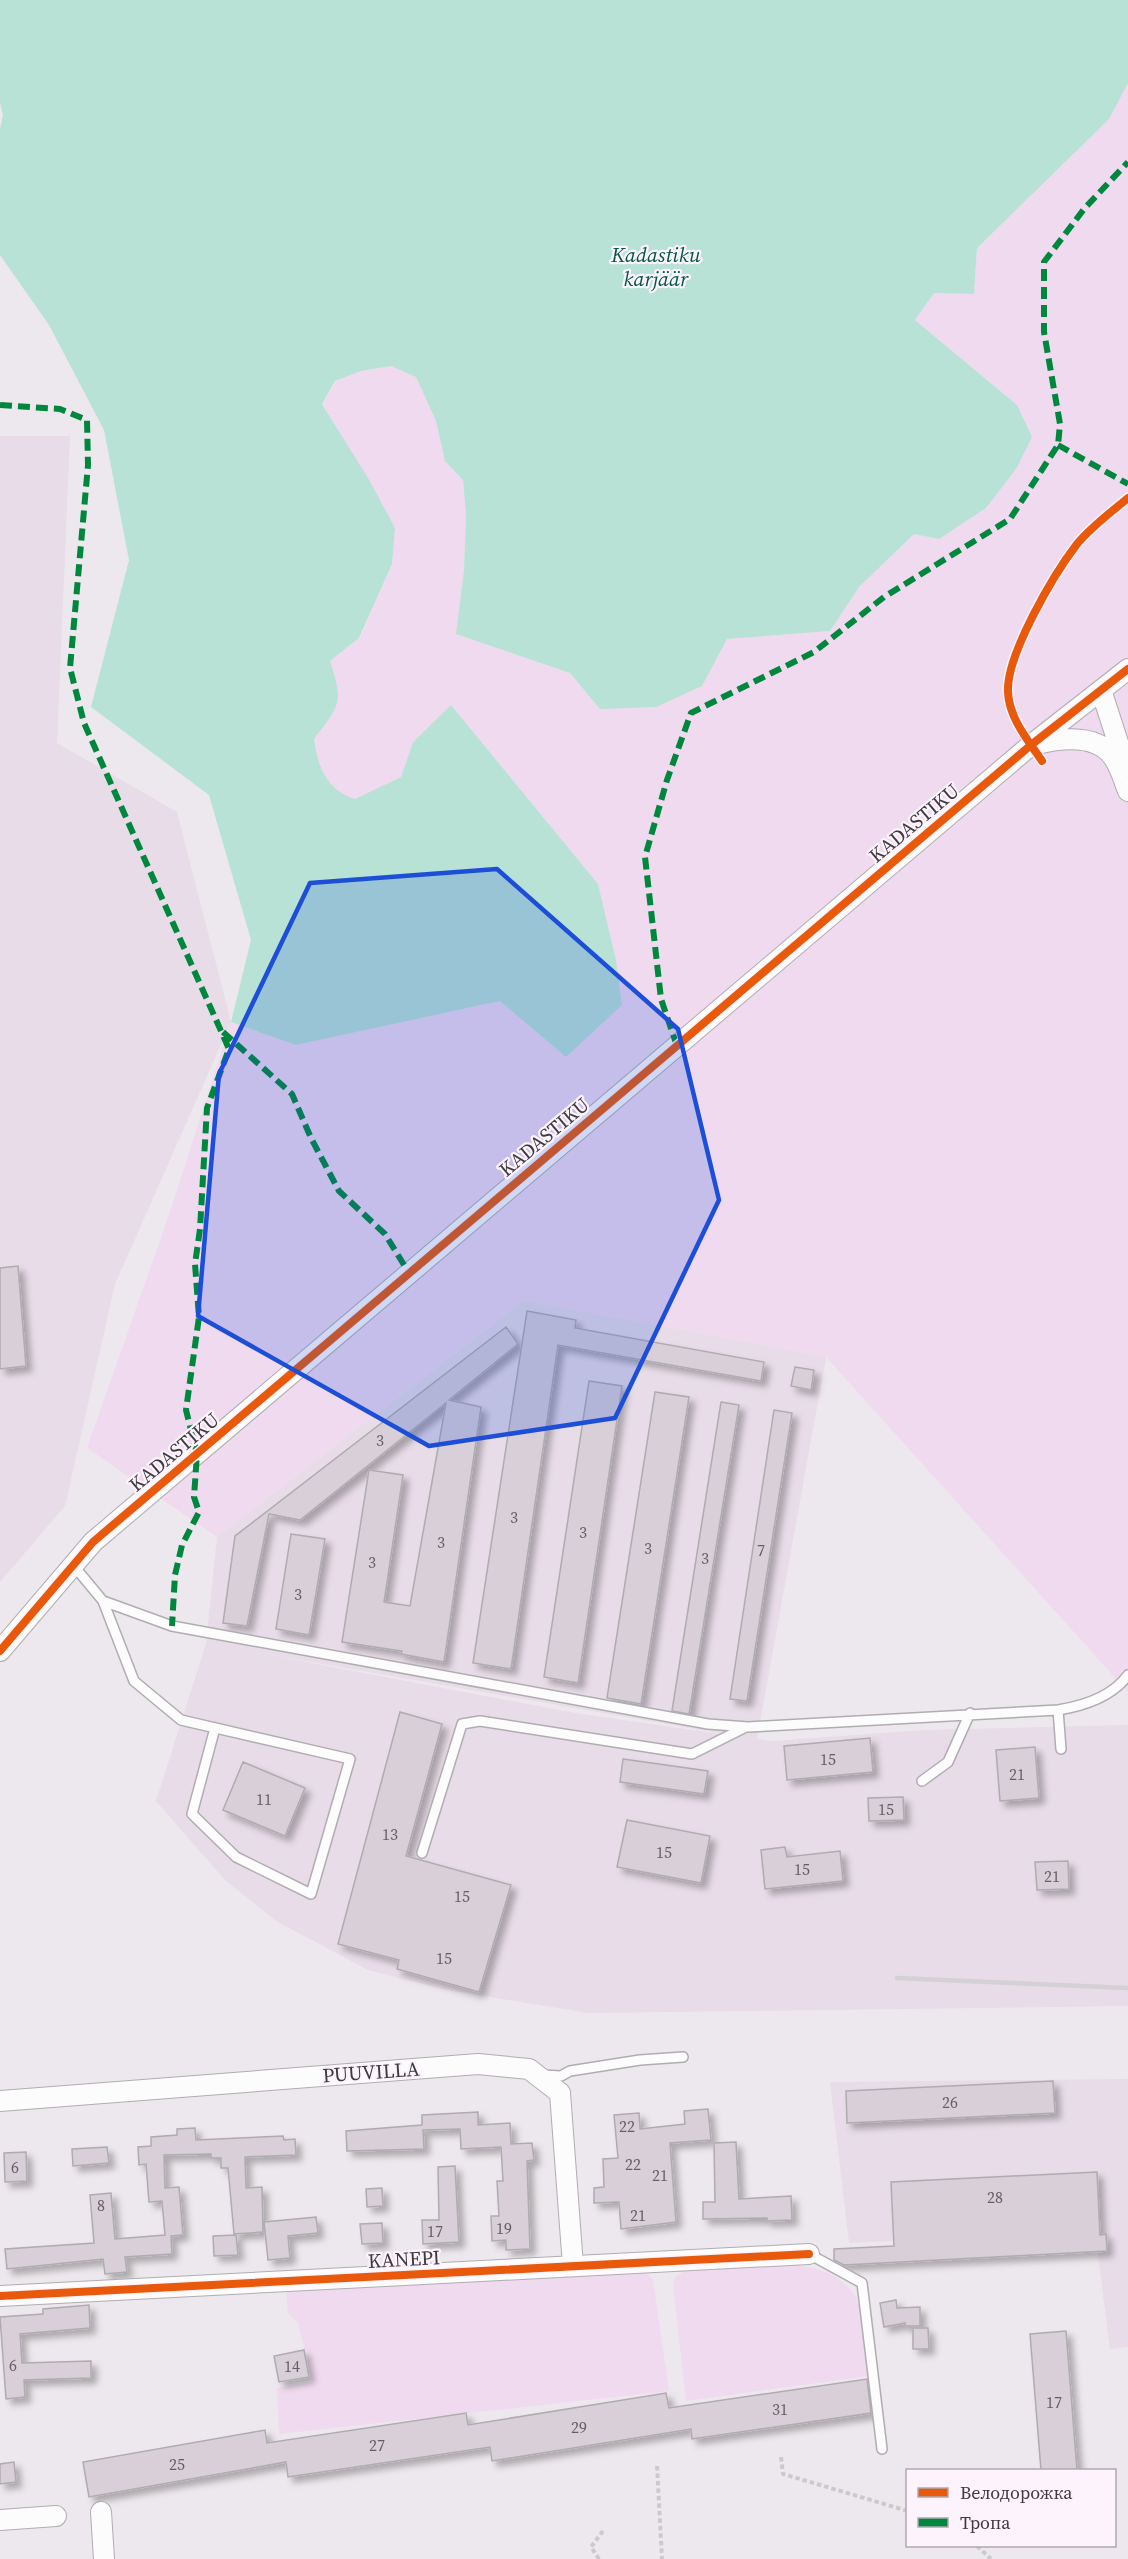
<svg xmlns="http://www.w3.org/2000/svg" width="1128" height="2559" viewBox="0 0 1128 2559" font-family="'Source Serif 4',serif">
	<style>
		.built { fill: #e7dce7; fill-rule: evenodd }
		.green { fill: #f0daef }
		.water { fill: #b8e2d5 }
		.building { fill: #d8cfd8; stroke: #afacaf; stroke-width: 1.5; filter: url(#shadow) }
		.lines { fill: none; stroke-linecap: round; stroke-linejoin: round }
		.lane-casing { stroke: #b0adb0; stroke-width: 12 }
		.street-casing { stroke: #b0adb0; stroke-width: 22 }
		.path { stroke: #cbcacb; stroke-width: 4; stroke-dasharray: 4.5 3; stroke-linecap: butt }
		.lane { stroke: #fcfcfc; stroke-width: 9 }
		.street { stroke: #fcfcfc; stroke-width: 20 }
		.rail { stroke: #d3d1d3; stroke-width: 4.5 }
		.quiet { stroke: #00873e; stroke-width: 6; stroke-dasharray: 12 6; stroke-linecap: butt }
		.cycleway-casing { stroke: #fcf3fc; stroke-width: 11 }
		.cycleway { stroke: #e8590c; stroke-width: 8 }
		.marked { fill: #1d4ed8; fill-opacity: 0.2; stroke: #1d4ed8; stroke-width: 4.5; stroke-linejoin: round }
		.labels { text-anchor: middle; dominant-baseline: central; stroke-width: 4.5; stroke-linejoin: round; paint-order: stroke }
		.number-label { font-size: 16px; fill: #645f64 }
		.street-label { font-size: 20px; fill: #3e3a3e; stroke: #fcf3fc }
		.water-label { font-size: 21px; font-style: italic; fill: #005846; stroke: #fcf3fc }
	</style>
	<defs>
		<filter id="shadow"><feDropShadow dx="5.5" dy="5.5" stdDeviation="3" flood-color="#0004"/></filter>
	</defs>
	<rect width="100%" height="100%" fill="#ede8ed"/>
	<path class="built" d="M0,436H70L57,743L177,812L231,1022L115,1284L65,1506L0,1582Z
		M524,1300L826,1357L757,1739L773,1741L924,1730L1128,1725V2006L588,2013L442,1989L368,1970L276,1921L224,1879L156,1801L206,1644L217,1537ZM254,1652L747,1738H748L575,1713Z
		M1128,2079V2347L1110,2349L1095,2232L849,2243L830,2082Z"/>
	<path class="green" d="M1128,83V1692L826,1357L524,1300L217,1537L87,1448L170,1212L231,1022L296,1045L501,1001L566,1057L622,1004L616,960L598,884L451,705L413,742L401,777L354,800C325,790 319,766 314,739C340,706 344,702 330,661L360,638L392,564L395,528L323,404L336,381L360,371L391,366L416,377L436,421L446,461L463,480L466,515L464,570L457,634L570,673L600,709L702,686L727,639L830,631L859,587L914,534L939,539L986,508L1017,405L915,320L934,293L974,294L977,248L1109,119Z
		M795,2265C869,2274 864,2317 869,2376L686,2401L673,2284L675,2277L686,2270Z
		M640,2272L646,2273L653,2280L669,2391L279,2434L277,2388L312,2382L298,2323L288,2313L286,2289Z"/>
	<path class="water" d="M0,0H1128V83L1109,119L977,248L974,294L934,293L915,320L1017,405L1032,437L1016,469L986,508L939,539L914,534L859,587L830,631L727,639L702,686L656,707L600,709L570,673L456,634L464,570L466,515L463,480L445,461L436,421L416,377L391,366L361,371L335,381L322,404L368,478L395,528L392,564L359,638L330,661C344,703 340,705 314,739C318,766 326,790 355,799L401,777L413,742L451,705L598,884L616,960L622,1005L566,1057L500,1001L296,1045L231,1022L251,940L209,795L91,707L129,560L104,430L49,325L0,255V129L3,115L0,103Z"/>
	<path class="building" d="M18,1266L26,1366L0,1369V1268Z
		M527,1311L576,1320L575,1328L764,1362L761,1381L558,1345L511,1669L473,1663Z
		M506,1327L518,1344L449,1400L481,1407L444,1662L401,1654L402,1651L342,1642L369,1470L403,1475L384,1602L410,1606L446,1403L300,1520L269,1514L247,1626L223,1623L235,1536Z
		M795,1367L814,1370L811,1390L791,1386Z
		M589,1381L622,1386L578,1683L544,1677Z
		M655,1392L689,1397L641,1704L607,1698Z
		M721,1402L739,1405L689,1714L672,1711Z
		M774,1410L792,1413L747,1701L730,1699Z
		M291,1534L325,1539L309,1635L276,1629Z
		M400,1712L442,1724L406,1856L511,1885L479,1992L397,1969L399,1960L338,1944Z
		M870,1738L873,1772L787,1780L784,1746Z
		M1035,1747L1039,1798L1000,1801L996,1750Z
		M623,1759L708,1771L704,1794L620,1782Z
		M243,1762L305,1788L285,1836L223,1810Z
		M903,1797L904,1820L869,1821L868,1798Z
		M627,1820L710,1836L701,1883L617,1867Z
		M785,1847L787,1857L840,1851L843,1881L765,1889L761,1850Z
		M1068,1861L1069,1889L1037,1890L1035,1862Z
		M1053,2081L1055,2113L847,2123L846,2091Z
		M708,2109L711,2140L670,2143L676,2222L621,2229L619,2202L594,2203V2188L604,2187L603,2159L618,2158L614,2115L639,2113L640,2129L685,2124L684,2111Z
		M478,2112V2125L510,2123L511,2144L532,2143L534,2160L527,2161L530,2249L506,2250V2240L492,2241L491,2216H499L497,2181H503L501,2147L461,2149L460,2129L423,2130L424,2149L347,2151L346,2131L422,2125V2115Z
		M195,2128L196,2140L283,2136L284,2140L295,2139L296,2155L245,2157L246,2188L262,2187L263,2232L234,2234L228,2168H221V2158H211V2154L164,2155L165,2188L179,2187L183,2235L171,2236L172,2254L125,2257L127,2272L105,2274L103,2259L7,2269L5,2249L94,2243L90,2195L111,2193L115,2239L165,2235L162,2201L149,2202L146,2164L139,2165L138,2147L151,2146V2137L177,2135V2129Z
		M736,2142L739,2199L791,2196L792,2220L767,2221V2218L703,2219V2202H715L714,2143Z
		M107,2147L109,2163L73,2166L72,2149Z
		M26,2152L27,2181L5,2182L4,2153Z
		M455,2166L459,2242L423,2244L422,2220H439L438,2167Z
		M1097,2172L1100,2235L1106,2234L1107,2251L844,2265L834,2260V2249L894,2246L891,2182Z
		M382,2188L383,2206L367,2207L366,2189Z
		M316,2217L318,2233L288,2236L290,2258L268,2260L264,2222Z
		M382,2223L383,2243L362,2244L360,2224Z
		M236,2235L238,2255L214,2256L213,2236Z
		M896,2300L897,2308L920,2307V2326H905V2323L884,2327L880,2303Z
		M89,2305L90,2328L20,2334L22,2363L91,2361V2378L24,2380L25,2397L6,2399L0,2317L43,2314V2309Z
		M913,2328H928L929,2349H913Z
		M1066,2331L1077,2470H1041L1030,2334Z
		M304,2350L309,2377L279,2382L274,2356Z
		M867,2379L871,2413L692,2439L691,2429L492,2461L490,2447L288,2477L286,2462L89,2497L83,2462L265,2430L267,2443L466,2413L468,2425L666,2393L669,2408Z
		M14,2462L16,2482L0,2484V2464Z"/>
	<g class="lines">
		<defs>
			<path id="lane" d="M74,1566L103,1601L172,1626L708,1724L748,1727L1058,1710C1083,1706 1112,1697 1128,1675
				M103,1601L134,1681L181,1720L350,1759L311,1894L236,1857L192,1814L215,1728
				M1058,1710L1061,1749
				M922,1781L948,1762L970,1713
				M422,1853L462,1724L480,1721L692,1754L746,1727
				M542,2075L561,2076L570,2071L640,2060L683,2057
				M809,2254L862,2283L882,2449"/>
			<path id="street" d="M1101,690L1126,767
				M1037,744C1062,738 1099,733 1115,760C1121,770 1124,781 1128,791
				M0,1651L93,1542L1031,745L1128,669
				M0,2101L478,2064L529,2069L560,2093L573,2266
				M0,2296L809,2254
				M101,2512L104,2559
				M0,2520L56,2516"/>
		</defs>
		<use href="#lane" class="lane-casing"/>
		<use href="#street" class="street-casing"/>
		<path class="path" d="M781,2457L783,2474L908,2511
			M657,2466L662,2559
			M977,2546L991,2559
			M599,2559L591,2547L603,2531"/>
		<use href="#lane" class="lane"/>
		<use href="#street" class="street"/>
		<path class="rail" d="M897,1978L1128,1988"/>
		<path class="quiet" d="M0,405L60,409L87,420L88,465L70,668L84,723L229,1049L207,1108L200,1229L195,1264L199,1317L186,1410L197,1454L194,1497L199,1512L182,1545L175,1575L172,1626
			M1058,445L1128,484
			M223,1032L292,1094L311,1138L339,1191L385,1234L409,1273
			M677,1046L661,999L645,857L667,780L691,713L814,652L884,597L1010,519L1058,445L1060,424L1044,332V262L1084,209L1128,162"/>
		<defs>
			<path id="cycleway" d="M1042,761C1028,740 1009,718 1008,692C1006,655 1054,574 1077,544C1091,527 1111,512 1128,498
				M0,1651L93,1542L1031,745L1128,669
				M0,2296L809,2254"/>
		</defs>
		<use href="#cycleway" class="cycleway-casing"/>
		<use href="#cycleway" class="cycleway"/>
	</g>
	<path class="marked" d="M497,869L678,1029L719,1200L615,1418L429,1446L198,1316L219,1074L310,883Z"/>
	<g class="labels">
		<g class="number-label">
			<text x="380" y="1440">3</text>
			<text x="514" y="1517">3</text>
			<text x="583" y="1532">3</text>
			<text x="441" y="1542">3</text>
			<text x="648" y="1548">3</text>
			<text x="761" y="1550">7</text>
			<text x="705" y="1558">3</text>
			<text x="372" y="1562">3</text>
			<text x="298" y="1594">3</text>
			<text x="828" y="1759">15</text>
			<text x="1017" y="1774">21</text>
			<text x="264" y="1799">11</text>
			<text x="886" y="1809">15</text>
			<text x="390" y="1834">13</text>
			<text x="664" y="1852">15</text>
			<text x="802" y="1869">15</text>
			<text x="1052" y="1876">21</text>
			<text x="462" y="1896">15</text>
			<text x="444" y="1958">15</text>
			<text x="950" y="2102">26</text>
			<text x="627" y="2126">22</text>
			<text x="633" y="2164">22</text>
			<text x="15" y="2167">6</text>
			<text x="660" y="2175">21</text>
			<text x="995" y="2197">28</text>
			<text x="101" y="2205">8</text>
			<text x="638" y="2215">21</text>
			<text x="504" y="2228">19</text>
			<text x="435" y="2231">17</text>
			<text x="13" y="2365">6</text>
			<text x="292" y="2366">14</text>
			<text x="1054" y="2402">17</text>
			<text x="780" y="2409">31</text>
			<text x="579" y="2427">29</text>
			<text x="377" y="2445">27</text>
			<text x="177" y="2464">25</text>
		</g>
		<g class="street-label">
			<text transform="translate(914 823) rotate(-40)">KADASTIKU</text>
			<text transform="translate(544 1137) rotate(-40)">KADASTIKU</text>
			<text transform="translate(174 1452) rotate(-40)">KADASTIKU</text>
			<text transform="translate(371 2072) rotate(-4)">PUUVILLA</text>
			<text transform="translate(404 2259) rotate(-3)">KANEPI</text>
		</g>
		<g class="water-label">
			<text x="656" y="254">Kadastiku<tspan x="656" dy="24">karjäär</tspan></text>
		</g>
	</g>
	<rect x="906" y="2469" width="210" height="78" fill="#fcf3fc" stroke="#b0a9b0" stroke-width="1.5"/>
	<rect x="918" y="2488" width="30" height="9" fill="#e8590c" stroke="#b0a9b0" stroke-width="1.5"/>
	<text x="960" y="2499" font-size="18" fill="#3e3a3e">Велодорожка</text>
	<rect x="918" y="2518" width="30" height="9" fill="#00873e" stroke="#b0a9b0" stroke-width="1.5"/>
	<text x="960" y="2529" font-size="18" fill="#3e3a3e">Тропа</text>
</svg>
